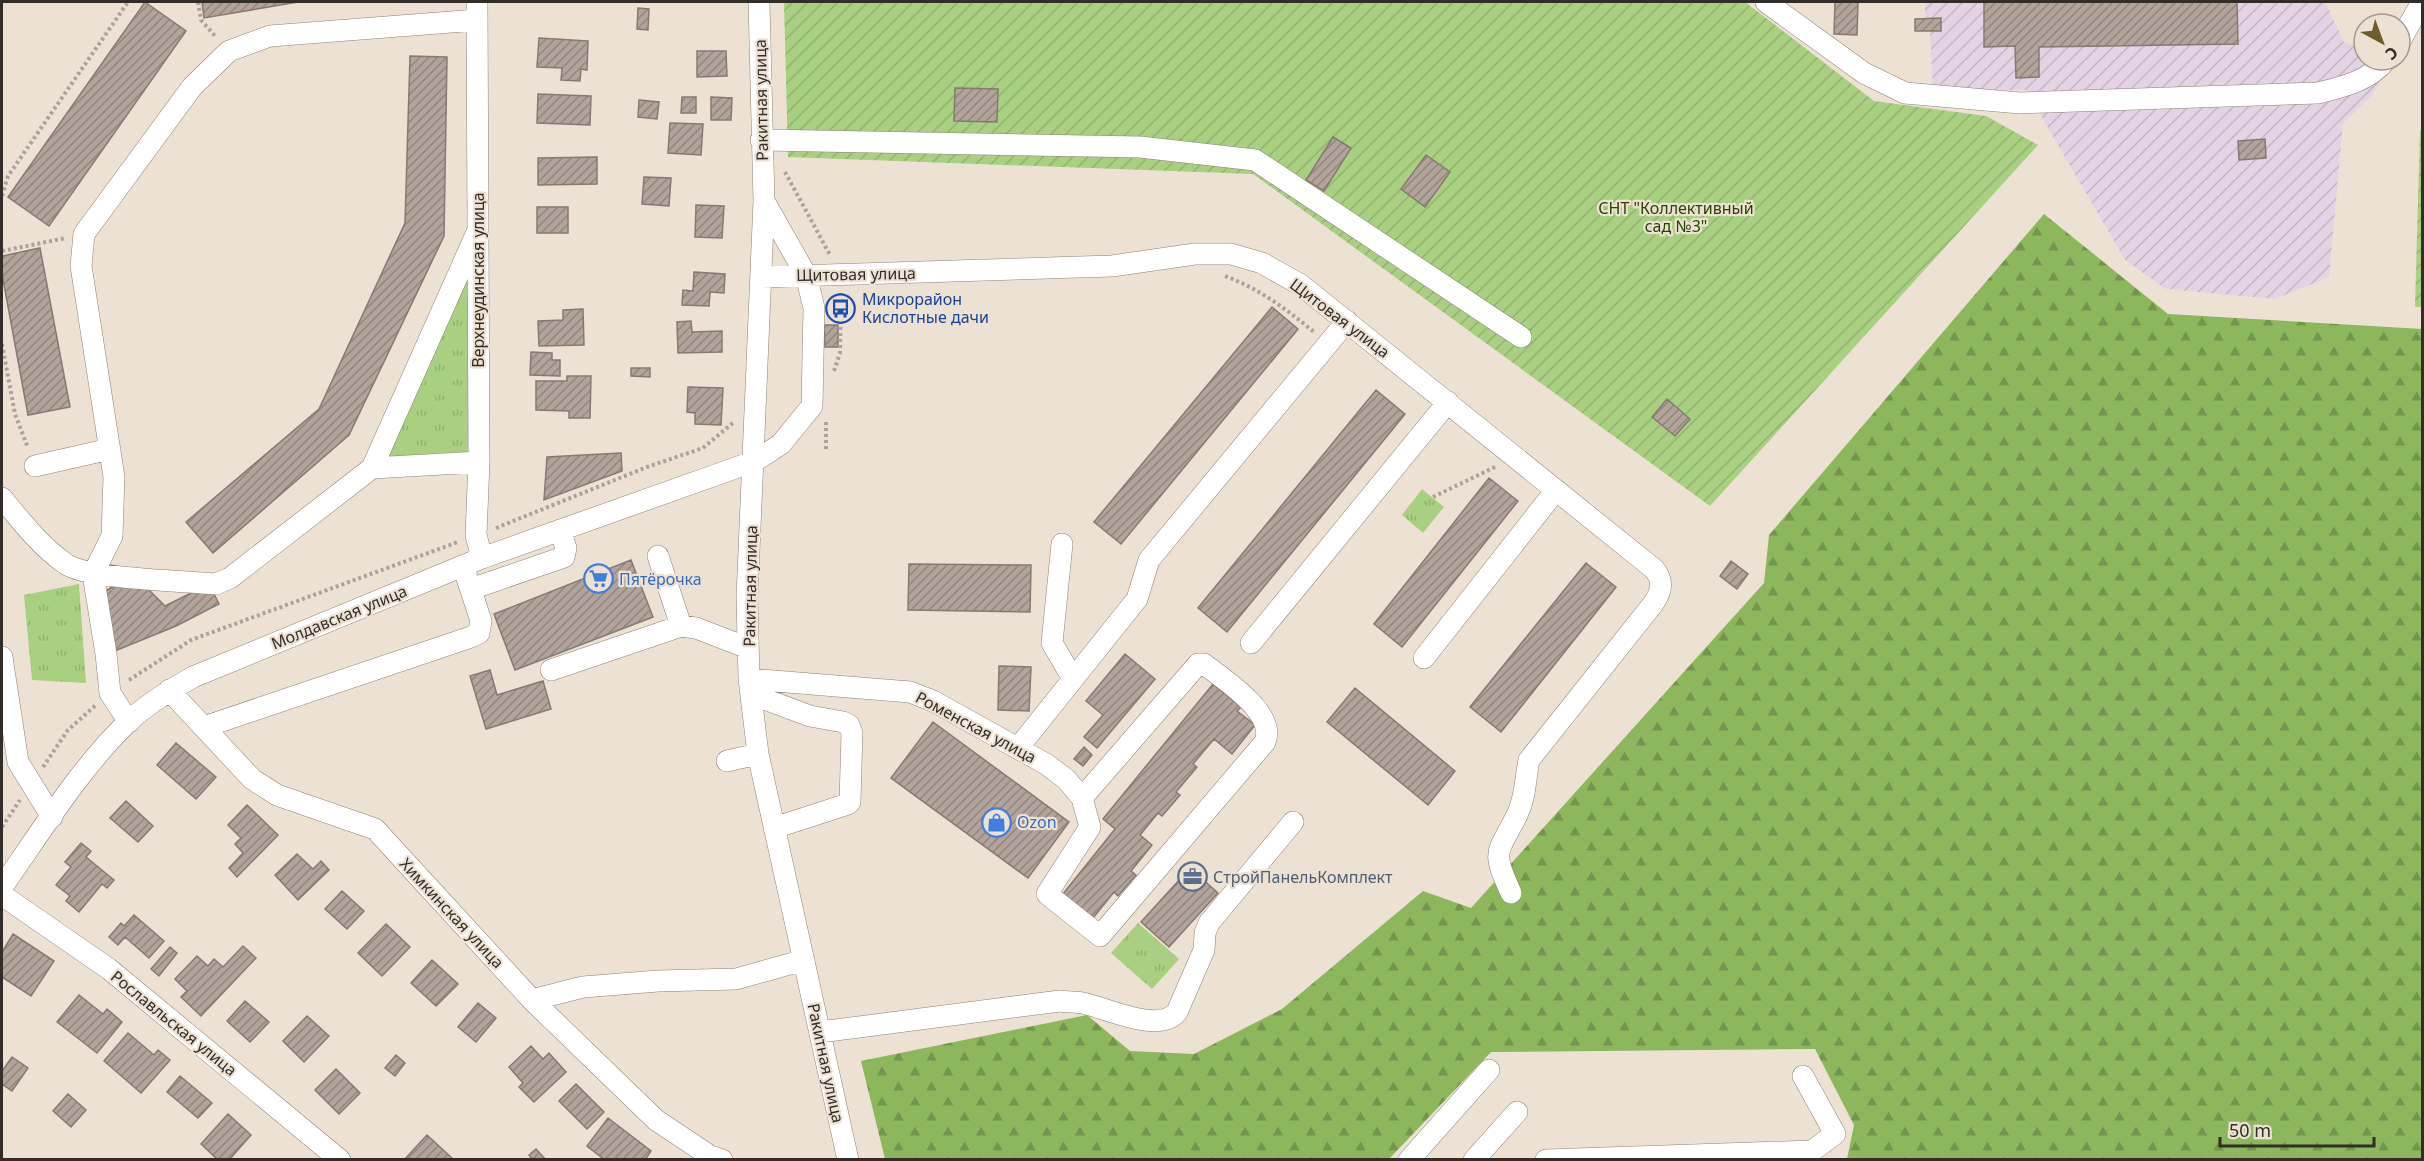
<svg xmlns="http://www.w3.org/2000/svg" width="2424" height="1161" viewBox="0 0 2424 1161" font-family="'Noto Sans',sans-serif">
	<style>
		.industrial { fill: url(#industrial-furrows) }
		.grass { fill: url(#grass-tufts) }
		.forest { fill: url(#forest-firs) }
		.garden { fill: url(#garden-furrows) }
		.building { fill: url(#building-hatch); stroke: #877970; stroke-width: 1.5 }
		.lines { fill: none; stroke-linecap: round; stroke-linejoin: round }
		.minor-casing { stroke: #8c8275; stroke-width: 22 }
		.path { stroke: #aca298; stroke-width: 4; stroke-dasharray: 3 3; stroke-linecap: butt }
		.minor { stroke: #fff; stroke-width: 21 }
		.labels { text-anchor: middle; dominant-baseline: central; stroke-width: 4.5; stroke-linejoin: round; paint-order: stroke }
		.street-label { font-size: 16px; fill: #322d28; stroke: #ede1d4 }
		.park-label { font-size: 16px; fill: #284200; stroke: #ede1d4 }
		.transit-label { font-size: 16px; fill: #164399; stroke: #ede1d4; text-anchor: start }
		.shop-label { font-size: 16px; fill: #366cbe; stroke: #ede1d4; text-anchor: start }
		.service-label { font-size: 16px; fill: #4e5e75; stroke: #ede1d4; text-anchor: start }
	</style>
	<defs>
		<pattern id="industrial-furrows" width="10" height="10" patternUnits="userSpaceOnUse" patternTransform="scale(1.5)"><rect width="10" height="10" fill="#e3d3e5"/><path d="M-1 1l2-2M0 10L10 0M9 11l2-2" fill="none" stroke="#c3b5c4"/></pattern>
		<pattern id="grass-tufts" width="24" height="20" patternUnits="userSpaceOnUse" patternTransform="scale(1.5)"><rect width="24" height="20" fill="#a8d080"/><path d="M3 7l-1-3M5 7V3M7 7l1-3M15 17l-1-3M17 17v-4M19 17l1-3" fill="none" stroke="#91b36f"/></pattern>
		<pattern id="forest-firs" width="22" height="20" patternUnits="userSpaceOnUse" patternTransform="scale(1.5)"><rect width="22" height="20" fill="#8cb75d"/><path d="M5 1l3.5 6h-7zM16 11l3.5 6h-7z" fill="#73954d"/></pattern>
		<pattern id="garden-furrows" width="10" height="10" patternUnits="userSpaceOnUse" patternTransform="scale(1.5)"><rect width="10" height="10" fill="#a8d080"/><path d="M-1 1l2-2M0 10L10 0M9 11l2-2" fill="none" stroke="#91b36f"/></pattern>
		<pattern id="building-hatch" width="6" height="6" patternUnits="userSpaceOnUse" patternTransform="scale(1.5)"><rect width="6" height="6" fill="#b3a49b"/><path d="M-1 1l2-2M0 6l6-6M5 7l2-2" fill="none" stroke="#92867e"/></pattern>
	</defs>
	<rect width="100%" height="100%" fill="#ede1d4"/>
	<path class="industrial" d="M1925,2H2325L2344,42L2364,50V60L2391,61L2371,97L2343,123L2329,277L2275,299L2166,289L2125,260L2026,90L1933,89L1930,31H1941V19H1925Z"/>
	<path class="grass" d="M469,261V455L382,461Z
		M1422,489L1444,507L1423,533L1402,515Z
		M79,584L86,683L32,680L24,595Z
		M1138,923L1179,959L1152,989L1111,953Z"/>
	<path class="forest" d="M2044,214L2168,314L2422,329V1159H1847L1854,1125L1815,1049L1491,1052L1389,1159H885L861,1061L1087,1015L1130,1051L1194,1054L1282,1009L1423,891L1471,908L1764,583L1769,535Z"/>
	<path class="garden" d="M784,2H1745L1874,101L1986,116L2038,145L1710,506L1253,174L788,157Z
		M2420,131H2422V307H2415Z"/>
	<path class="building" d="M145,2L186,31L49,226L8,197Z
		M202,2H298L204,18Z
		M1835,2H1858L1857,35L1834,34Z
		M1984,2H2237L2238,44L2039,47V77L2016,78L2015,46L1984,47Z
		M638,8L649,9L648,30L637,29Z
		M1941,18V31H1915V19Z
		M539,38L588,41L587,70L581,69L580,81L561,80L562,68L537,67Z
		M697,51H726L727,76L697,77Z
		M410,56L447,57L444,236L349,435L213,553L186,522L319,409L405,223Z
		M955,88L998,89L997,122L954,121Z
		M538,94L591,96L590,125L537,123Z
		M682,97H696V113H681Z
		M711,97L732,98L731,120H711Z
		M639,100L659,102L657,119L638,117Z
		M670,123L703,124L701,155L668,153Z
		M1333,137L1351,148L1324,191L1306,180Z
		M2265,139L2266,158L2239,160L2238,141Z
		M1426,155L1450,172L1425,207L1401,189Z
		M597,157V184L538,185V158Z
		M644,177L671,178L669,206L642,204Z
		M696,205L724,206L722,238L695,237Z
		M537,207H568V233H537Z
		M40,248L70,407L28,415L2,274V256Z
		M694,272L725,274L724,293L710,292L709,306L682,305L683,290L693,291Z
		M1272,307L1298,329L1121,544L1094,522Z
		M583,309L584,345L539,346L538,321L563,320V310Z
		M691,321L692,332L722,331V352L678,353L677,322Z
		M824,325H838V347H825Z
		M531,352L552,353V360H560V376L530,375Z
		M631,368H650V377L631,376Z
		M567,376H591L590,418H569V411L536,410V381H567Z
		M688,387L723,388L721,425L695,424V413L687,412Z
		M1376,390L1405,414L1227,632L1198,608Z
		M1667,399L1690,419L1675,436L1652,417Z
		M621,453L622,471L544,500L547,457Z
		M1489,478L1518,501L1402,647L1374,624Z
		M631,560L653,617L515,670L494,614Z
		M1731,561L1748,574L1737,589L1720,576Z
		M1586,563L1616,587L1501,732L1470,707Z
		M909,564L1031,565L1030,612L908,610Z
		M117,584L146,587L165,606L195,591L214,594L219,604L176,626L110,653L104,592Z
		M1125,654L1155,679L1097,748L1084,737L1103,715L1086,701Z
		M999,666L1031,667L1029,711L998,710Z
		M490,670L497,695L543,681L551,709L486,729L470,676Z
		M1213,684L1241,707L1237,711L1255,725L1232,754L1214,739L1193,764L1197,767L1176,792L1180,795L1162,816L1158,813L1140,835L1152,845L1131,871L1136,875L1118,896L1114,892L1093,918L1063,894L1115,829L1103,819Z
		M1355,688L1455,771L1428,805L1327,722Z
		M933,722L1069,822L1028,878L891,778Z
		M176,743L216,777L196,799L157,765Z
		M1084,747L1092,755L1083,766L1074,759Z
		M126,801L153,826L138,842L110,818Z
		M247,805L278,835L237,877L229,868L243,853L235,844L241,838L228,825Z
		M81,843L91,851L86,857L114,880L107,888L102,884L79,912L66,901L70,896L56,885L71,867L65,862Z
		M297,854L313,869L321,861L329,870L298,900L275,875Z
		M1190,868L1218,893L1169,947L1141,922Z
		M342,891L364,911L347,929L325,909Z
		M134,915L164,941L149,958L125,937L118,945L109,937L121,923L124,926Z
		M386,924L410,947L382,976L358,953Z
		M13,934L54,961L31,996L2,977V952Z
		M243,946L256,958L201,1016L181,997L187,991L175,979L197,956L208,966L214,959L223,967Z
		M170,947L177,953L159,976L151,969Z
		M432,960L458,984L436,1006L411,983Z
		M79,995L103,1014L107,1009L122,1022L97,1053L57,1022Z
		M245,1001L269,1022L250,1042L227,1021Z
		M478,1003L496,1018L476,1042L458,1027Z
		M307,1016L329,1036L304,1062L283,1041Z
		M128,1033L154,1055L158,1050L170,1060L141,1093L104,1061Z
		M531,1046L543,1059L549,1053L566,1072L534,1102L519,1087L523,1083L509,1067Z
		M396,1055L405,1063L395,1076L385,1068Z
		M12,1057L28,1068L12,1091L2,1084V1071Z
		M336,1069L360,1093L339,1114L315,1090Z
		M180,1076L212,1103L198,1118L167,1092Z
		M576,1084L604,1112L587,1129L559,1101Z
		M68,1094L86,1110L71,1127L53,1111Z
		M228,1114L251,1135L229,1160H218L201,1144Z
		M608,1118L651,1151L645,1160H605L587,1146Z
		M427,1135L454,1160H404Z
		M536,1149L546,1160H533L529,1155Z"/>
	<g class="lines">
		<defs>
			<path id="minor" d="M477,2L479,462L476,535L482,558
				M759,2L764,201L747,597L749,679L758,754L848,1160
				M1766,2L1864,73L1905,93L2020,103L2318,93C2343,87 2369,81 2386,60
				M2400,41L2422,2
				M761,140L1140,147L1255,160L1521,337
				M761,277L1112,266L1195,254H1231L1262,263L1301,285L1654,569C1664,581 1662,591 1653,604L1529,760C1525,779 1526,797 1517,815C1497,855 1491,849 1511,893
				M35,466L110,449
				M372,468L479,462
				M2,498C21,521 41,547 66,564C87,579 185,581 216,584L230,578L372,468L478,230
				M1062,544L1052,643L1073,679
				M658,556L681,626
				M471,589L564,557L566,548L560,530
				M1251,643L1448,402
				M2,657L18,762L52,817
				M1424,658L1556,490
				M551,670L681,626L696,628L748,648
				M749,679L910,692L933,701L1046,764L1066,779L1082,798L1090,827L1047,894L1100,936L1265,742C1277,713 1223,679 1204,664H1198L1082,798
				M169,690L252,779L277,795L375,829L532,1000L656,1120L710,1156L722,1160
				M751,694L810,716L843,722L849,725L852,733L850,802L848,804L774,828
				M129,722L110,693L106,654L93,574L112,536L114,477L81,266L84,234L192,87L229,51L270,36L477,20
				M204,727L471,637L479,633L481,621L463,566
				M1018,748L1137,599L1149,560L1347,321
				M727,761L758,754
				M2,887C41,832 79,769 128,722C147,704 170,690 193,677L482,558L755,461L781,444L812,406L814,308L806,275L764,201
				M2,895L109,969L340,1160
				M532,1000L583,987L658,981L736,979L804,960
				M820,1032L1060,1001C1067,1002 1076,1002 1083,1003C1106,1008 1159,1034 1177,1012L1204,950L1205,933L1209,923L1293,822
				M1409,1160L1489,1070
				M1474,1160L1517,1112
				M1546,1160L1812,1151L1835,1134L1803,1076"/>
		</defs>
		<use href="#minor" class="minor-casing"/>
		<path class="path" d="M198,2L201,20L216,37
			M785,172L830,255
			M2,196L8,176L128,2
			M2,251L66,238
			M1225,276C1260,289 1286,309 1314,332
			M2,344L15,414L28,448
			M834,371L840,353L841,293
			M826,422V449
			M1433,497L1497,466
			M496,528L647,467L703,448L734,422
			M129,680L191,640L458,542
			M43,767L68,730L96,705
			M2,827L20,800"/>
		<use href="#minor" class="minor"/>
	</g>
	<defs>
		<symbol id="bus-ring" viewBox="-11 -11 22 22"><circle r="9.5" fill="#ede1d4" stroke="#1a4fb4" stroke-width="1.5"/><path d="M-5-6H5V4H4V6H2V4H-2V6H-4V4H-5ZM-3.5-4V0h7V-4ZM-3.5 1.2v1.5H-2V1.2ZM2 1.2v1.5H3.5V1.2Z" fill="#1a4fb4"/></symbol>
		<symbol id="supermarket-ring" viewBox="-11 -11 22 22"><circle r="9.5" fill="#ede1d4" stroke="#3f7fe0" stroke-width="1.5"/><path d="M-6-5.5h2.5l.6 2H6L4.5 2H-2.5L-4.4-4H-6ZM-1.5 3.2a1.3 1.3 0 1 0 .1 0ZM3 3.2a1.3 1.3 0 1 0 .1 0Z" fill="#3f7fe0"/></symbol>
		<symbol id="shop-ring" viewBox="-11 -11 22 22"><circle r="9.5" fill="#ede1d4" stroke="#3f7fe0" stroke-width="1.5"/><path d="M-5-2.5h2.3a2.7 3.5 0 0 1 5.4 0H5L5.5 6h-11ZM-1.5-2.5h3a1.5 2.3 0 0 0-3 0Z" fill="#3f7fe0"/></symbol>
		<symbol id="office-ring" viewBox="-11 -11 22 22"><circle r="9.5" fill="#ede1d4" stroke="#5c6f8a" stroke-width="1.5"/><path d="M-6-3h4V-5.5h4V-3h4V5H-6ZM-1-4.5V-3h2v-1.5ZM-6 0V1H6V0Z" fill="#5c6f8a"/></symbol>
	</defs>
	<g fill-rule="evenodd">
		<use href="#bus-ring" x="824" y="292" width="33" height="33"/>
		<use href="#supermarket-ring" x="582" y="562" width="33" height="33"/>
		<use href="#shop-ring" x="980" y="806" width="33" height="33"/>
		<use href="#office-ring" x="1176" y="860" width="33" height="33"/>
	</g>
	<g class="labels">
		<g class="street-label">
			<text transform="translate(761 100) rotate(-91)">Ракитная улица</text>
			<text transform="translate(856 274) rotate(-1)">Щитовая улица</text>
			<text transform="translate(478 280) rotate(-90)">Верхнеудинская улица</text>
			<text transform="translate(1340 318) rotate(37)">Щитовая улица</text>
			<text transform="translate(750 586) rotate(-89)">Ракитная улица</text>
			<text transform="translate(339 617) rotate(-22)">Молдавская улица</text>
			<text transform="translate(976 727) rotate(28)">Роменская улица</text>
			<text transform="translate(452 913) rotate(47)">Химкинская улица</text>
			<text transform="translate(174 1023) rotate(39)">Рославльская улица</text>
			<text transform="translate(826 1063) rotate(78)">Ракитная улица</text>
		</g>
		<g class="park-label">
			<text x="1676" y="208">СНТ "Коллективный<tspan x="1676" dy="18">сад №3"</tspan></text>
		</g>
		<g class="transit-label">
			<text x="862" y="299">Микрорайон<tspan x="862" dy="18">Кислотные дачи</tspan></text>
		</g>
		<g class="shop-label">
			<text x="619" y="579">Пятёрочка</text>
			<text x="1017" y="822">Ozon</text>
		</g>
		<g class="service-label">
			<text x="1213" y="877">СтройПанельКомплект</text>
		</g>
	</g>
	<rect width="2424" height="1161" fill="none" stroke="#322d28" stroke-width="6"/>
	<g transform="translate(2382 42) rotate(139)"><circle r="28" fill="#ede1d4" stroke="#a2998f" stroke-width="1.5"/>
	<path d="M0-4.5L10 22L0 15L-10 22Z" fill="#6e5c2a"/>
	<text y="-9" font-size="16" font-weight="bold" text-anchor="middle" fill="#322d28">С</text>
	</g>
	<path d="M2220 1137v9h154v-9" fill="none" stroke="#322d28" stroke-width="3"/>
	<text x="2229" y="1137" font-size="18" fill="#322d28" stroke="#ede1d4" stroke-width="4.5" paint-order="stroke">50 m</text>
</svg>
